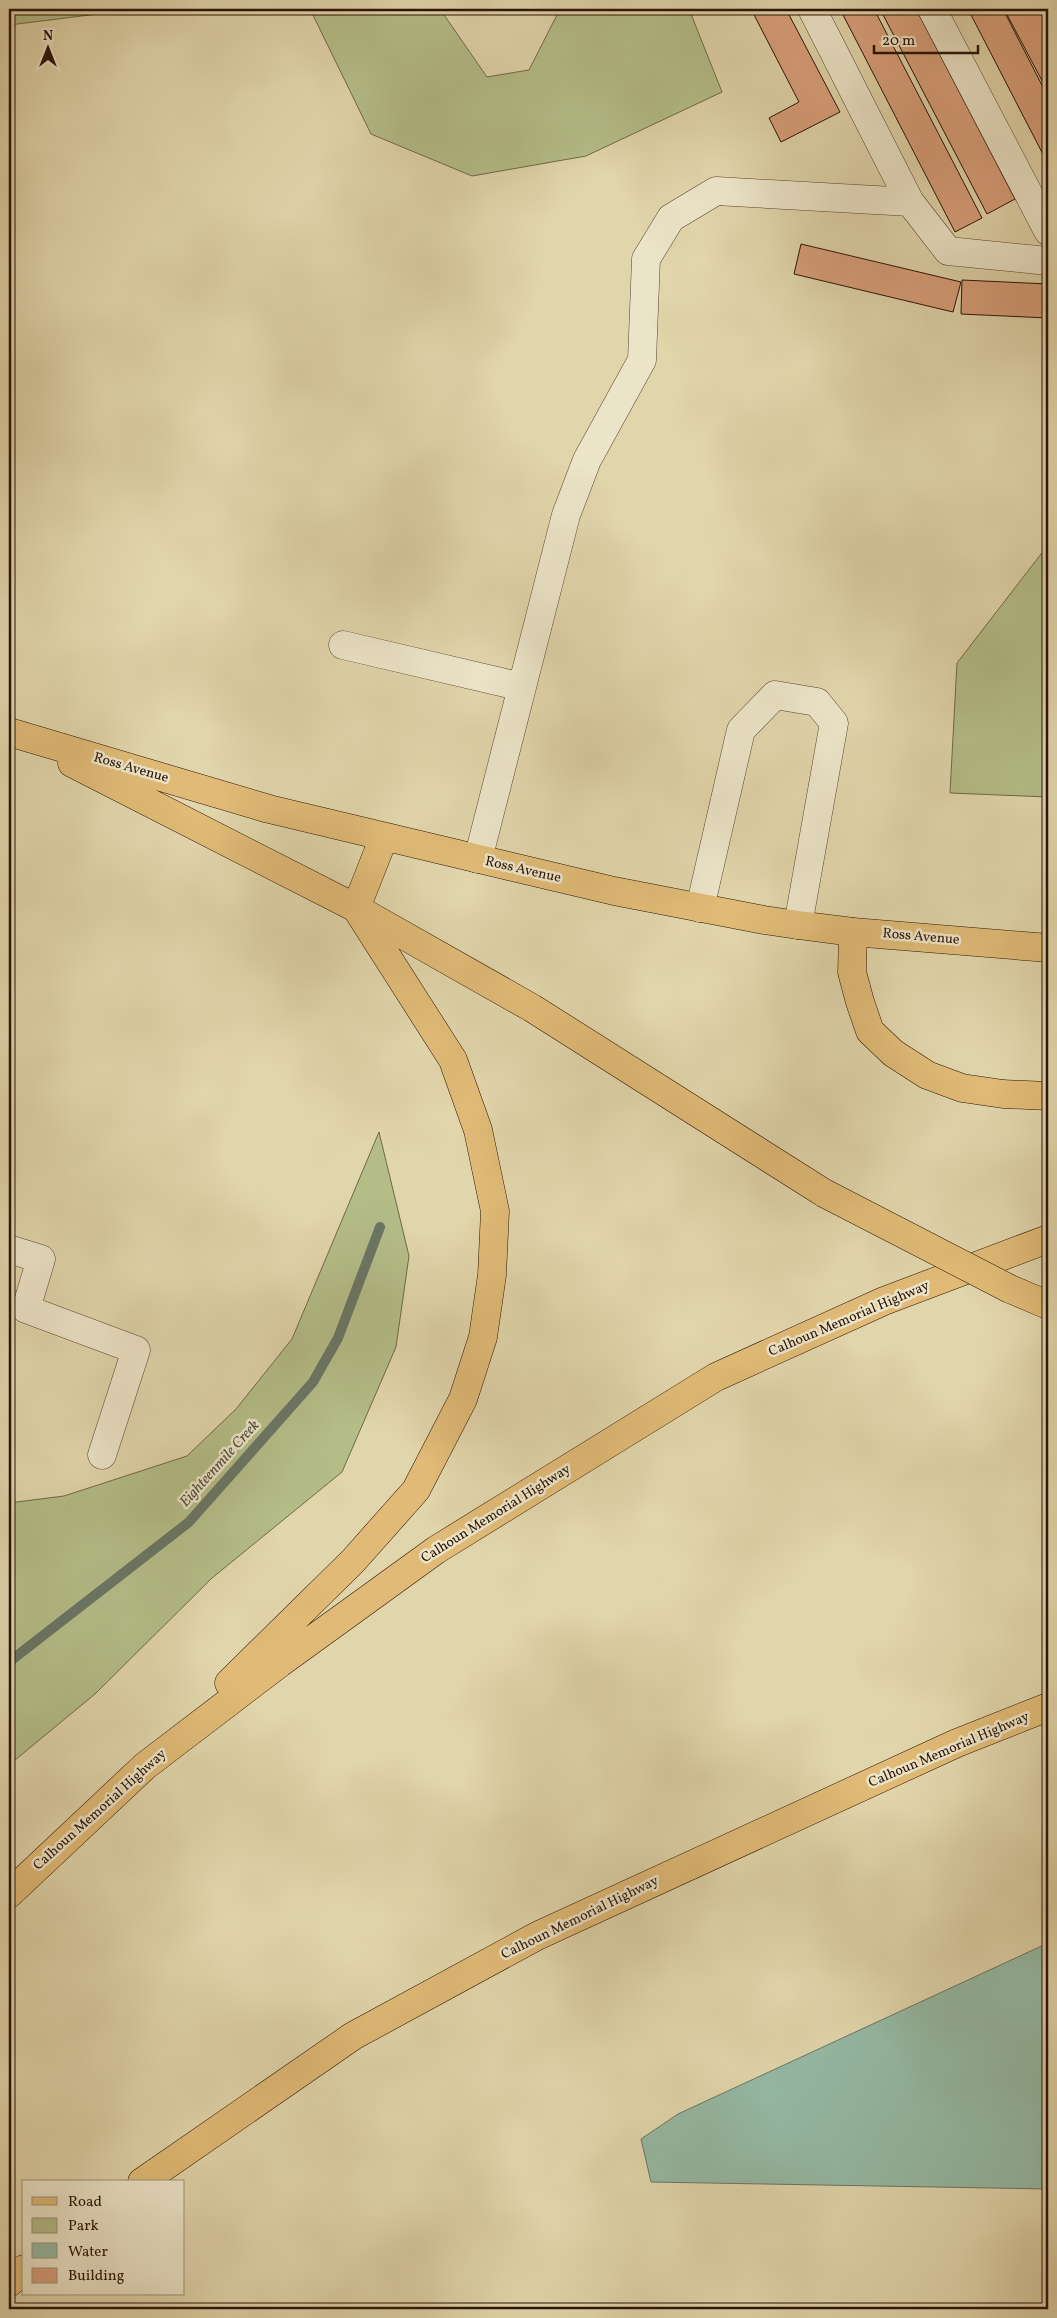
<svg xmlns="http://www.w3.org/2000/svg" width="1057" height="2318" viewBox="0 0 1057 2318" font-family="Vollkorn,serif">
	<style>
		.green { fill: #b4bd88; stroke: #6f6847 }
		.water { fill: #95b9a4; stroke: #6a7665 }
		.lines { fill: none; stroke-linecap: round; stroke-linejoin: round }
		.stream { stroke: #6a7665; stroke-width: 10 }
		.building { fill: #d89f7b; stroke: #2a1206 }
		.minor-casing { stroke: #58432f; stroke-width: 29 }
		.major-casing { stroke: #2a1206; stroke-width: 29 }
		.highway-casing { stroke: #2a1206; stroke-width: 29 }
		.minor { stroke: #ece4c8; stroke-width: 28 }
		.major { stroke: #e0ba76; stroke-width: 28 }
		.highway { stroke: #e0ba76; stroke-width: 28 }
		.highway-bridge-casing { stroke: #2a1206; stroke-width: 29; stroke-linecap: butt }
		.highway-bridge { stroke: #e0ba76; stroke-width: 28 }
		.labels { text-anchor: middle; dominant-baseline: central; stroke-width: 5; stroke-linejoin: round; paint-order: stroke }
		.street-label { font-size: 14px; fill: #2a1206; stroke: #ece4c8 }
		.water-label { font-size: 15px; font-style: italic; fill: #4f4c3d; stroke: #ece4c8 }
	</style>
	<rect width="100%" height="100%" fill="#e1d5ab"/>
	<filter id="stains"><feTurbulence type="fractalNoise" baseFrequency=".004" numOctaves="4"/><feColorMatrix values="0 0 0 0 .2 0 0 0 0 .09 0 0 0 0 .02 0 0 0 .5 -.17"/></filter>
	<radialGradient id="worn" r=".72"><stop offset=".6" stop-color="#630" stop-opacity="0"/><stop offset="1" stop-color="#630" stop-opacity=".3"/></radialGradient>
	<path class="green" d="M9,9H138L9,25Z
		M310,9H440L487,77L529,70L560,9H689L722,92L586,156L472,176L371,134Z
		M1048,545V797L950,793L957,663Z
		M379,1132L409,1256L396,1347L342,1472L212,1578L95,1694L9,1765V1503L64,1496L187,1456L236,1409L292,1339Z"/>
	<path class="water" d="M1048,1943V2189L651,2182L641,2139L678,2114Z"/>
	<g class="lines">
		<path class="stream" d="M9,1662L189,1522L313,1382L338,1338L380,1227"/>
	</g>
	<path class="building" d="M751,9H786L840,112L781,142L769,118L799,102Z
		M840,9H874L982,218L955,232Z
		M880,9H916L1015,199L987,214Z
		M968,9H1003L1048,97V164Z
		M1004,9H1039L1048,26V92Z
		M801,244L961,282L953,312L794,274Z
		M962,280L1048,284V318L961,314Z"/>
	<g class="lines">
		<defs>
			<path id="minor" d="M812,9L910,202L948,251L1048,261
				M932,9L1048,231
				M343,645L522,687
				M478,859L566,515L587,460L642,360L646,259L671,218L716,191L910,202
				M700,908L741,730L775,695L817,702L834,723L798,925
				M9,1249L41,1259L26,1309L136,1350L102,1455"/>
			<path id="major" d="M9,732L269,809L614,891L764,920L798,925L853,932L1048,948
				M72,763L356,908L384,837"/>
			<path id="highway" d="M359,910L532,1008L824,1193
				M853,932L852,972L860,1002L870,1031L893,1053L927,1075L962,1088L1003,1094L1048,1096
				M229,1683L353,1561L416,1490L463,1399L483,1337L492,1275L495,1211L478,1130L453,1060L356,908
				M9,1894L145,1766L280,1663L436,1550L716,1377L884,1301L1048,1239
				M142,2182L353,2036L537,1936L957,1743L1048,1707
				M9,2283L24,2269"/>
		</defs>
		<use href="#minor" class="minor-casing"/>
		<use href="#major" class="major-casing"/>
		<use href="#highway" class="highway-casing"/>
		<use href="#minor" class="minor"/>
		<use href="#major" class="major"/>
		<use href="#highway" class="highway"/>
		<defs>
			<path id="highway-bridge" d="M824,1193L1010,1289L1048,1305"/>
		</defs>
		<use href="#highway-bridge" class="highway-bridge-casing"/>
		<use href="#highway-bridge" class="highway-bridge"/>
	</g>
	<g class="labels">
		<g class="street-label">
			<text transform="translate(131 768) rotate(16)">Ross Avenue</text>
			<text transform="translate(523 870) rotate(13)">Ross Avenue</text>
			<text transform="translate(921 937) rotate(5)">Ross Avenue</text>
			<text transform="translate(849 1319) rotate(-23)">Calhoun Memorial Highway</text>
			<text transform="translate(496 1514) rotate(-32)">Calhoun Memorial Highway</text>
			<text transform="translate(949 1750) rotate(-23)">Calhoun Memorial Highway</text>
			<text transform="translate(100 1810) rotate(-42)">Calhoun Memorial Highway</text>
			<text transform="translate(580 1918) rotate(-26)">Calhoun Memorial Highway</text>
		</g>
		<g class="water-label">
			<text transform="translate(220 1464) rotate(-48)">Eighteenmile Creek</text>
		</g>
	</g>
	<rect width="1057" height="2318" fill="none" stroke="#e1d5ab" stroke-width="30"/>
	<rect x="10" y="10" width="1037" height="2298" fill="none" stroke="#2a1206" stroke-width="2.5"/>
	<rect x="15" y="15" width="1027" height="2288" fill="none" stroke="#2a1206"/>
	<rect x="22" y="2180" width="162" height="115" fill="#ece4c8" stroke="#9e907a"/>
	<rect x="32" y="2197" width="25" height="8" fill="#e0ba76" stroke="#9e907a"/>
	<text x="68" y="2206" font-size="15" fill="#2a1206">Road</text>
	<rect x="32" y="2218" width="25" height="15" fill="#b4bd88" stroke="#9e907a"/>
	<text x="68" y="2230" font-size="15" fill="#2a1206">Park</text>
	<rect x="32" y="2243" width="25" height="15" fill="#95b9a4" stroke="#9e907a"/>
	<text x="68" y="2256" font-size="15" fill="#2a1206">Water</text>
	<rect x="32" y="2268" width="25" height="15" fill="#d89f7b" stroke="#9e907a"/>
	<text x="68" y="2280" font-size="15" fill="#2a1206">Building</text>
	<g transform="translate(48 48)" stroke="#ece4c8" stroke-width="4" paint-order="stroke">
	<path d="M0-4L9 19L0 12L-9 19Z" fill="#2a1206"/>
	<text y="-8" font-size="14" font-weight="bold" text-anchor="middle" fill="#2a1206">N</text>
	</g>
	<path d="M874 45v8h104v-8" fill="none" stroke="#2a1206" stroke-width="2.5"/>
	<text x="882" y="45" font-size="15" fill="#2a1206" stroke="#ece4c8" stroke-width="4" paint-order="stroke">20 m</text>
	<rect width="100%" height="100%" filter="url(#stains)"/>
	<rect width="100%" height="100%" fill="url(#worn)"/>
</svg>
